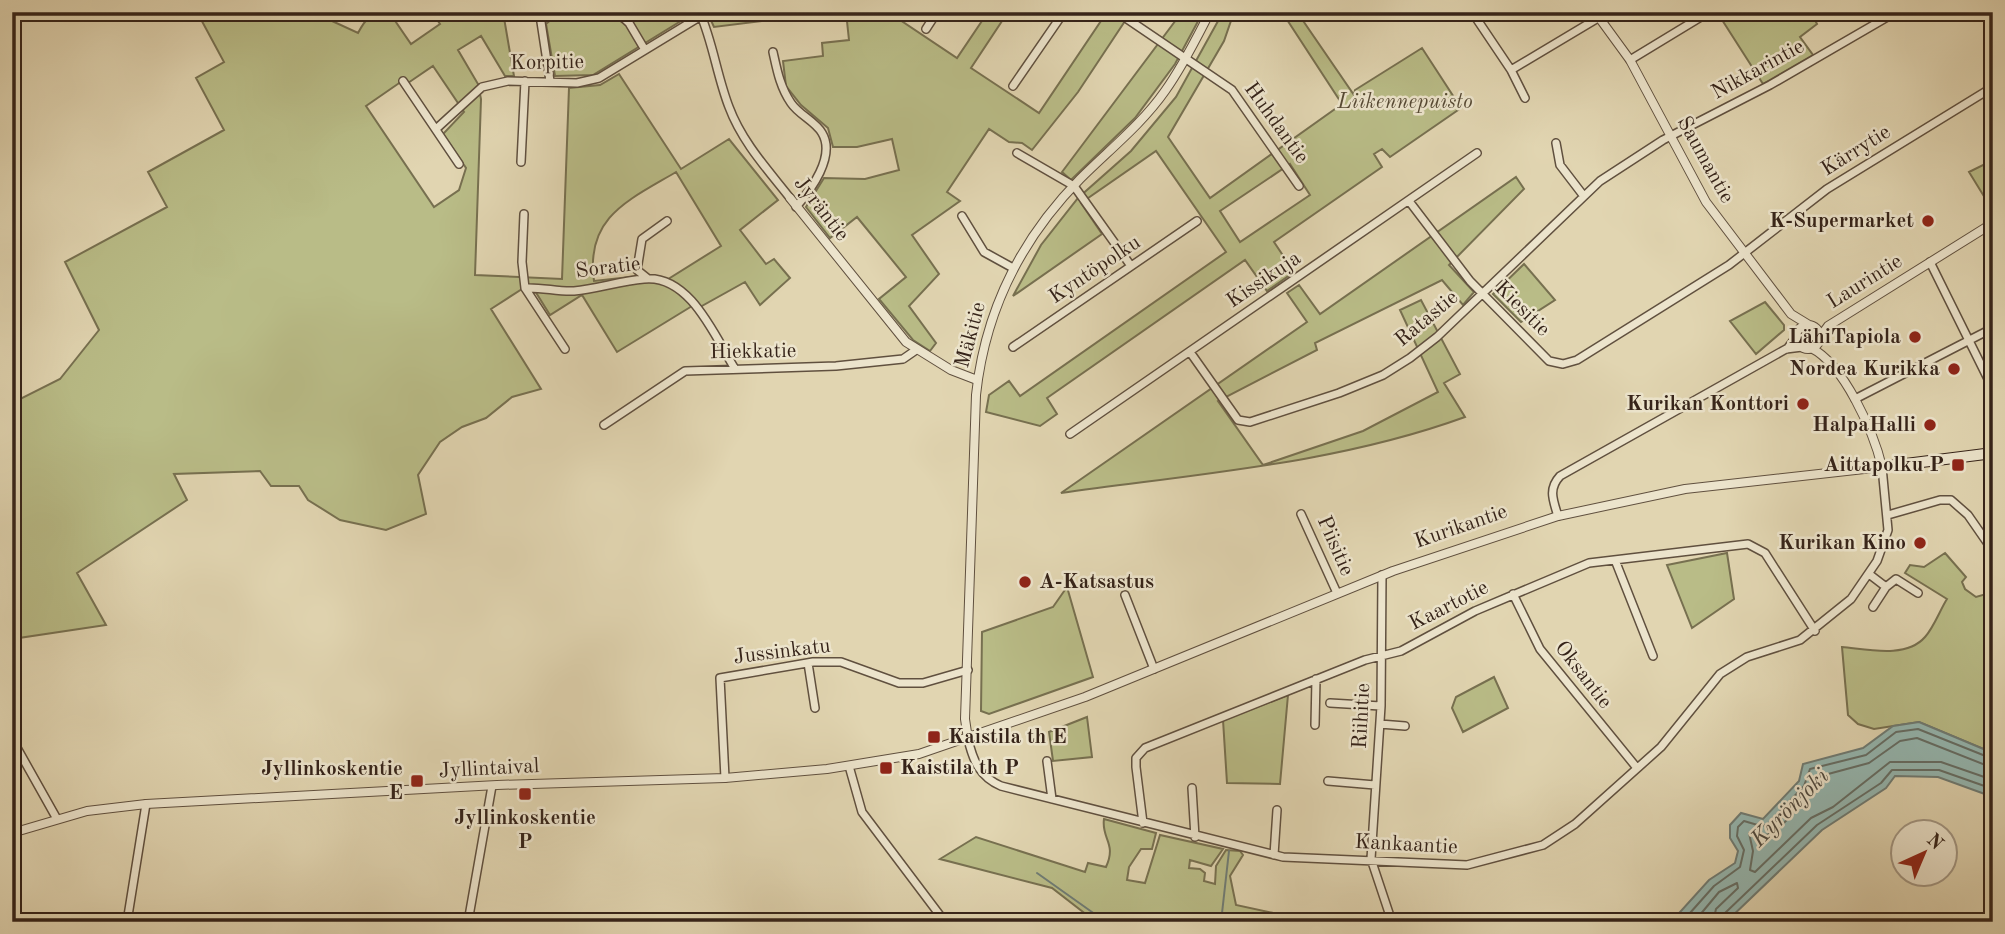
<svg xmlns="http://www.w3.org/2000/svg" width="2005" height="934" viewBox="0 0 2005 934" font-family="'Old Standard TT',serif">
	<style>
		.green { fill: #b9bc87; stroke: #777050; stroke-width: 2; fill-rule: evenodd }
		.water { fill: #95b8b2; stroke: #6f7c75; stroke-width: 2 }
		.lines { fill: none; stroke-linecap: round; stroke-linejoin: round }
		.shore { stroke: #656e66; stroke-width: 2 }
		.stream { stroke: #6f7c75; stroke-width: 2 }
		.minor-casing { stroke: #60503f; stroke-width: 10 }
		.tertiary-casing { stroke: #60503f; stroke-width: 10 }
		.secondary-casing { stroke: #352319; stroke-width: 12 }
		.minor { stroke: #ece4cc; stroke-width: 7 }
		.tertiary { stroke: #ece4cc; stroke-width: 8 }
		.secondary { stroke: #ece4cc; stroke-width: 10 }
		.poi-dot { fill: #8f2418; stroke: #ece4cc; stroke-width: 2.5 }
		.labels { text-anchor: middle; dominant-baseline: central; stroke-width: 5; stroke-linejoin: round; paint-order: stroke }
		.street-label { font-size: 21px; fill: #352319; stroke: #ece4cc }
		.park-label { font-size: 21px; font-style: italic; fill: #564934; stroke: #ece4cc }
		.poi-label { font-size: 21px; font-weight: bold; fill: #352319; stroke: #ece4cc; text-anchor: end }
		.water-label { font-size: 23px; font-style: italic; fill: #4d483f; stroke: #ece4cc }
	</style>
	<rect width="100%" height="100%" fill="#e1d5b1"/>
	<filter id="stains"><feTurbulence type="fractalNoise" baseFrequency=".00286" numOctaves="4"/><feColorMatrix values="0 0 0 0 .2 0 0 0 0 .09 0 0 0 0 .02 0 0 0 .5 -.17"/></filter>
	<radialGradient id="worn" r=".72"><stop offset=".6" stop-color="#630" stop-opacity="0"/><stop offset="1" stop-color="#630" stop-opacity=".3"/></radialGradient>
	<path class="green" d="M197,12H319V15L358,33C366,18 371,12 389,12L411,44L440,24L432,12H503L514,76H505L481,36L458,50L478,84L481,99L475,275L562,279L569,88L600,85L619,74L681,169L729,139L778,200L740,230L766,264L774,259L790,278L760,305L745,282L700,307L697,303L617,352L582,295L550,315L535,291L522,289L491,309L541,389L512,397L486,418L462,427L440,442L418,475L426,514L386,530L340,520L308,500L299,486H271L260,471L174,474L187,500L77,573L106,625L12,639V403L60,379L99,330L65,262L167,207L148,172L224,130L196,78L224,62ZM433,66L464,112L443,134L466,168L459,190L434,207L366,106L405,79L408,83ZM676,172L721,246L665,281L639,276L594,281C585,217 629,200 676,172Z
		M584,12L609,13L622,22L640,12H686L689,16L593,75L555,76L546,24L553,18Z
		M707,12H833L714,27Z
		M846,12H888L957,58L988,12H1008L971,68L1039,113L1107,12H1131L1078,92L1032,150L1022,143L1009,142L989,129L947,192L960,201L912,235L939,274L909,306L936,343L930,351L913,340L879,299L906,277L857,217L830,238L806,207L824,178L865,179L899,170L892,139L857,147H833L828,128L801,105L786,86L783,61L823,56L822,43L849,40Z
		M1182,12H1203L1175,64L1135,118L1071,180L1062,172Z
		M1223,12H1234L1224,41L1168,137L1210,198L1342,104L1282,12H1297L1354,95L1355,90L1422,48L1461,108L1390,157L1382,149L1374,154L1382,167L1274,242L1294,272L1267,291L1245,260L1047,398L1057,414L1040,426L986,412L989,395L1009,381L1020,396L1226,252L1156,151L1081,203L1102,234L1013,296L1041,245L1078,198L1131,151L1176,97ZM1290,164L1310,195L1240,242L1220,211Z
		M1717,12H1811L1817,24L1800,37L1813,55L1763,84Z
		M1993,160V211L1969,172Z
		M1516,177L1524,189L1449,265L1474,292L1463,305L1442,280L1315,343L1317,350L1218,401L1263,465L1363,431L1438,392L1400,310L1421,300L1460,374L1444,383L1465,417C1336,464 1195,474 1061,493L1307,322L1287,293L1299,285L1320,314Z
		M1524,264L1555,300L1521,322L1493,294Z
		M1765,302L1784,325V330L1756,354L1730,321Z
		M1727,553L1734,599L1692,628L1667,565Z
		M1945,553L1966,577L1962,582L1965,589L1976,597L1993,592V753L1919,722L1874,729L1858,724L1848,715L1842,647C1866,649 1906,659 1925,637C1934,627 1940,610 1947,599L1905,573L1910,565L1924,567Z
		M1067,587L1093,677L989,714L981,711L982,632L1053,607Z
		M1494,677L1508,708L1463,732L1452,708L1456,697Z
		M1288,695L1280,784L1227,783L1223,720Z
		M1087,717L1092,757L1053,761L1049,732Z
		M1104,819L1156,833L1152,849H1141L1129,867L1127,880L1145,883L1160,835L1223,849L1211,866L1190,860L1189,868L1200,869L1205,873L1204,881L1215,884L1216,866L1226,850L1240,851L1243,855L1230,876L1236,905L1316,922H1096L1052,888L940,859L976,837L1085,872L1088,863L1106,867C1117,843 1101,839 1104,819Z"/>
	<path class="water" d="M1919,722L1993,753V797L1938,777L1895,776L1886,788L1822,830L1726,922H1671L1709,880L1735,863L1738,851L1730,838V825L1741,813L1763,819L1799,781L1803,764L1863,748L1893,726Z"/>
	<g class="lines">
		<path class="shore" d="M1993,768L1917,738L1900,741L1869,763L1817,777C1811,791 1782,832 1766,835C1760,836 1754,833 1749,833L1753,851L1750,870L1755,872L1811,818L1833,807L1890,762H1941L1993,780
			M1682,922L1714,886L1740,867L1744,850L1737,836L1738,827L1744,821L1761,826L1768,824L1804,786L1810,769L1866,755L1896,732L1918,729L1993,759
			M1694,922L1719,892L1737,883L1738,888L1716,909L1713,922
			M1722,922L1724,914L1817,825L1881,783L1892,770H1939L1993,789"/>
		<path class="stream" d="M1037,873L1106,922
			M1221,922L1229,851"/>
		<defs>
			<path id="minor" d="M617,12L629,23L645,50
				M1117,12L1232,90L1299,186
				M1472,12L1511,70L1525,98
				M700,13C713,43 717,76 729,107C742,142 768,170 790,198
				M926,29L937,12
				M773,52C777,70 780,87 791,103C799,115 815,121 822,133C836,156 811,190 796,207
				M1630,60L1709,12
				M1511,70L1598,18
				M403,81L459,164
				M550,81L541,22L544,16L560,12
				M1013,86L1064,12
				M436,129L482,87L508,81L577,83L599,78L701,16
				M1556,143L1560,165L1583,195
				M1017,153L1074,186L1131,266
				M521,162L525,81
				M1409,201L1470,281L1549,361L1563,364L1577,360L1729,265L1827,189L1993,87
				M524,214L522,262L525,288L565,349
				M962,216L984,252L1013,268
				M1930,262L1993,389
				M647,278L637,270L642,239L667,221
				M525,288C542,287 558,292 574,291C597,289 620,281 644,279C690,274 715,337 735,369
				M1013,347L1197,221
				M1787,349L1796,337
				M1190,352L1238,420L1250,422L1339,393L1383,375L1410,358L1437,337L1600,181L1663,140L1770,85L1896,12
				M1855,399L1993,328
				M604,425L685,371L836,366L903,359L916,350
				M1070,434L1477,153
				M1301,514L1337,593
				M1888,515L1940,500H1951L1968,515L1993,551
				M1558,516C1553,500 1548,489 1560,476L1786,349L1802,347
				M1615,560L1653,656
				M1869,574L1886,587L1896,579L1918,593
				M1382,575L1381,706L1371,859L1390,916
				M1513,594L1540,649L1637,768
				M1125,595L1154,669
				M1873,607L1886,587
				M808,663L815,708
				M1330,703L1381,706
				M1380,724L1405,726
				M1315,725L1316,679
				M12,739L57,819
				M968,739C973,761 980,777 1001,786L1283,857L1467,865L1543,845L1575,824L1661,747L1720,674L1747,657L1800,640L1851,599L1877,561L1888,530L1882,467
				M1047,761L1052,799
				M849,766L862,812L945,922
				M725,778L720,678L813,662H841L899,683H923L968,670
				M1328,781L1375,785
				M1192,788L1195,837
				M1143,823L1136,767V758L1145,748L1365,660L1401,651L1475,611L1589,563L1748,544L1765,553L1815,631
				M1274,855L1277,810
				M127,922L146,804
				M468,922L492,786"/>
			<path id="tertiary" d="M1595,12L1630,60L1706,202L1791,314L1809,325
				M790,198L906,342L951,370L977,380
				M1796 337a12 12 0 1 1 24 0a12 12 0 1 1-24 0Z
				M1820,337L1828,326L1993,223
				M968,739L965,719L976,395C985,311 1021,239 1080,179C1109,150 1142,124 1165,91C1183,66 1196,39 1210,12
				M12,833L87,811L146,804L497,785L725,778L827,769L919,754L1085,697L1393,571L1558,516L1685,489L1882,467C1874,433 1844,364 1811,348"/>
			<path id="secondary" d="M1882,467L1993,453"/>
		</defs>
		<use href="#minor" class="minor-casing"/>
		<use href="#tertiary" class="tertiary-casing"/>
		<use href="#secondary" class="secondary-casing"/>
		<use href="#minor" class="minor"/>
		<use href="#tertiary" class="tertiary"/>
		<use href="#secondary" class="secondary"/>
	</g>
	<g class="poi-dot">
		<circle cx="1928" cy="221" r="7"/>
		<circle cx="1915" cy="337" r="7"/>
		<circle cx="1954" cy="369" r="7"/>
		<circle cx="1803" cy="404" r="7"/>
		<circle cx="1930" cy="425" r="7"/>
		<rect x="1951" y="458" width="14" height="14" rx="3.5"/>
		<circle cx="1920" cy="543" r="7"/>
		<circle cx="1025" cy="582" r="7"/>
		<rect x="927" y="730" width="14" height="14" rx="3.5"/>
		<rect x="879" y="761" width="14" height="14" rx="3.5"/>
		<rect x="410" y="774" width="14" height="14" rx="3.5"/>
		<rect x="518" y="787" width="14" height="14" rx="3.5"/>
	</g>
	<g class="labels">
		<g class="street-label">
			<text transform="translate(547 63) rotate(-1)">Korpitie</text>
			<text transform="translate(1758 70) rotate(-29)">Nikkarintie</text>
			<text transform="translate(1276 123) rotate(54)">Huhdantie</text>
			<text transform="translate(1856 151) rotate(-32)">Kärrytie</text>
			<text transform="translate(1705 160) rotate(61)">Saumantie</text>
			<text transform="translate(821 209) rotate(52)">Jyräntie</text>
			<text transform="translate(608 268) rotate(-7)">Soratie</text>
			<text transform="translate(1095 270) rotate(-34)">Kyntöpolku</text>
			<text transform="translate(1264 280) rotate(-34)">Kissikuja</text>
			<text transform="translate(1865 282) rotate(-32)">Laurintie</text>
			<text transform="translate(1522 309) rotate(45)">Kiesitie</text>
			<text transform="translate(1427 319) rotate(-40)">Ratastie</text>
			<text transform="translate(971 335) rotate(-75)">Mäkitie</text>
			<text transform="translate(753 352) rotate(-1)">Hiekkatie</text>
			<text transform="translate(1461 527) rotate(-19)">Kurikantie</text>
			<text transform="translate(1335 546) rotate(66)">Piisitie</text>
			<text transform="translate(1449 606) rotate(-27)">Kaartotie</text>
			<text transform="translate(782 652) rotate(-7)">Jussinkatu</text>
			<text transform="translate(1583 675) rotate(52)">Oksantie</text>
			<text transform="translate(1362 716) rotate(-87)">Riihitie</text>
			<text transform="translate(489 769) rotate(-3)">Jyllintaival</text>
			<text transform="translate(1406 845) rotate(3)">Kankaantie</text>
		</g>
		<g class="park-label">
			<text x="1405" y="102">Liikennepuisto</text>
		</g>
		<g class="poi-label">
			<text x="1914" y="221">K-Supermarket</text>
			<text x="1901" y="337">LähiTapiola</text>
			<text x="1940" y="369">Nordea Kurikka</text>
			<text x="1789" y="404">Kurikan Konttori</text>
			<text x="1916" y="425">HalpaHalli</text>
			<text x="1944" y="465">Aittapolku P</text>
			<text x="1906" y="543">Kurikan Kino</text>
			<text x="1039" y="582" text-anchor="start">A-Katsastus</text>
			<text x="948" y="737" text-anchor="start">Kaistila th E</text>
			<text x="900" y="768" text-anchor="start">Kaistila th P</text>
			<text x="403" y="769">Jyllinkoskentie<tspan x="403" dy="24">E</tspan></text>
			<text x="525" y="818" text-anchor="middle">Jyllinkoskentie<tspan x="525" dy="24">P</tspan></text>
		</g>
		<g class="water-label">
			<text transform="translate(1790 808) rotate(-45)">Kyrönjoki</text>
		</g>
	</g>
	<rect width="2005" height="934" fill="none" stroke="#e1d5b1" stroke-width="42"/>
	<rect x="14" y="14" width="1977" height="906" fill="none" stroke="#352319" stroke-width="3.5"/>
	<rect x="21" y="21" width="1963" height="892" fill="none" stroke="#352319" stroke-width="2"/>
	<g transform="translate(1924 853) rotate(44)"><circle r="33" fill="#ece4cc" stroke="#a39784" stroke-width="2"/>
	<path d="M0-5L12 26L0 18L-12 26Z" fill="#8f2418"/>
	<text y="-10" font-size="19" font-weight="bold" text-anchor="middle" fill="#352319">N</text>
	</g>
	<rect width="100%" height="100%" filter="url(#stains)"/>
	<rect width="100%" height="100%" fill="url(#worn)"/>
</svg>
